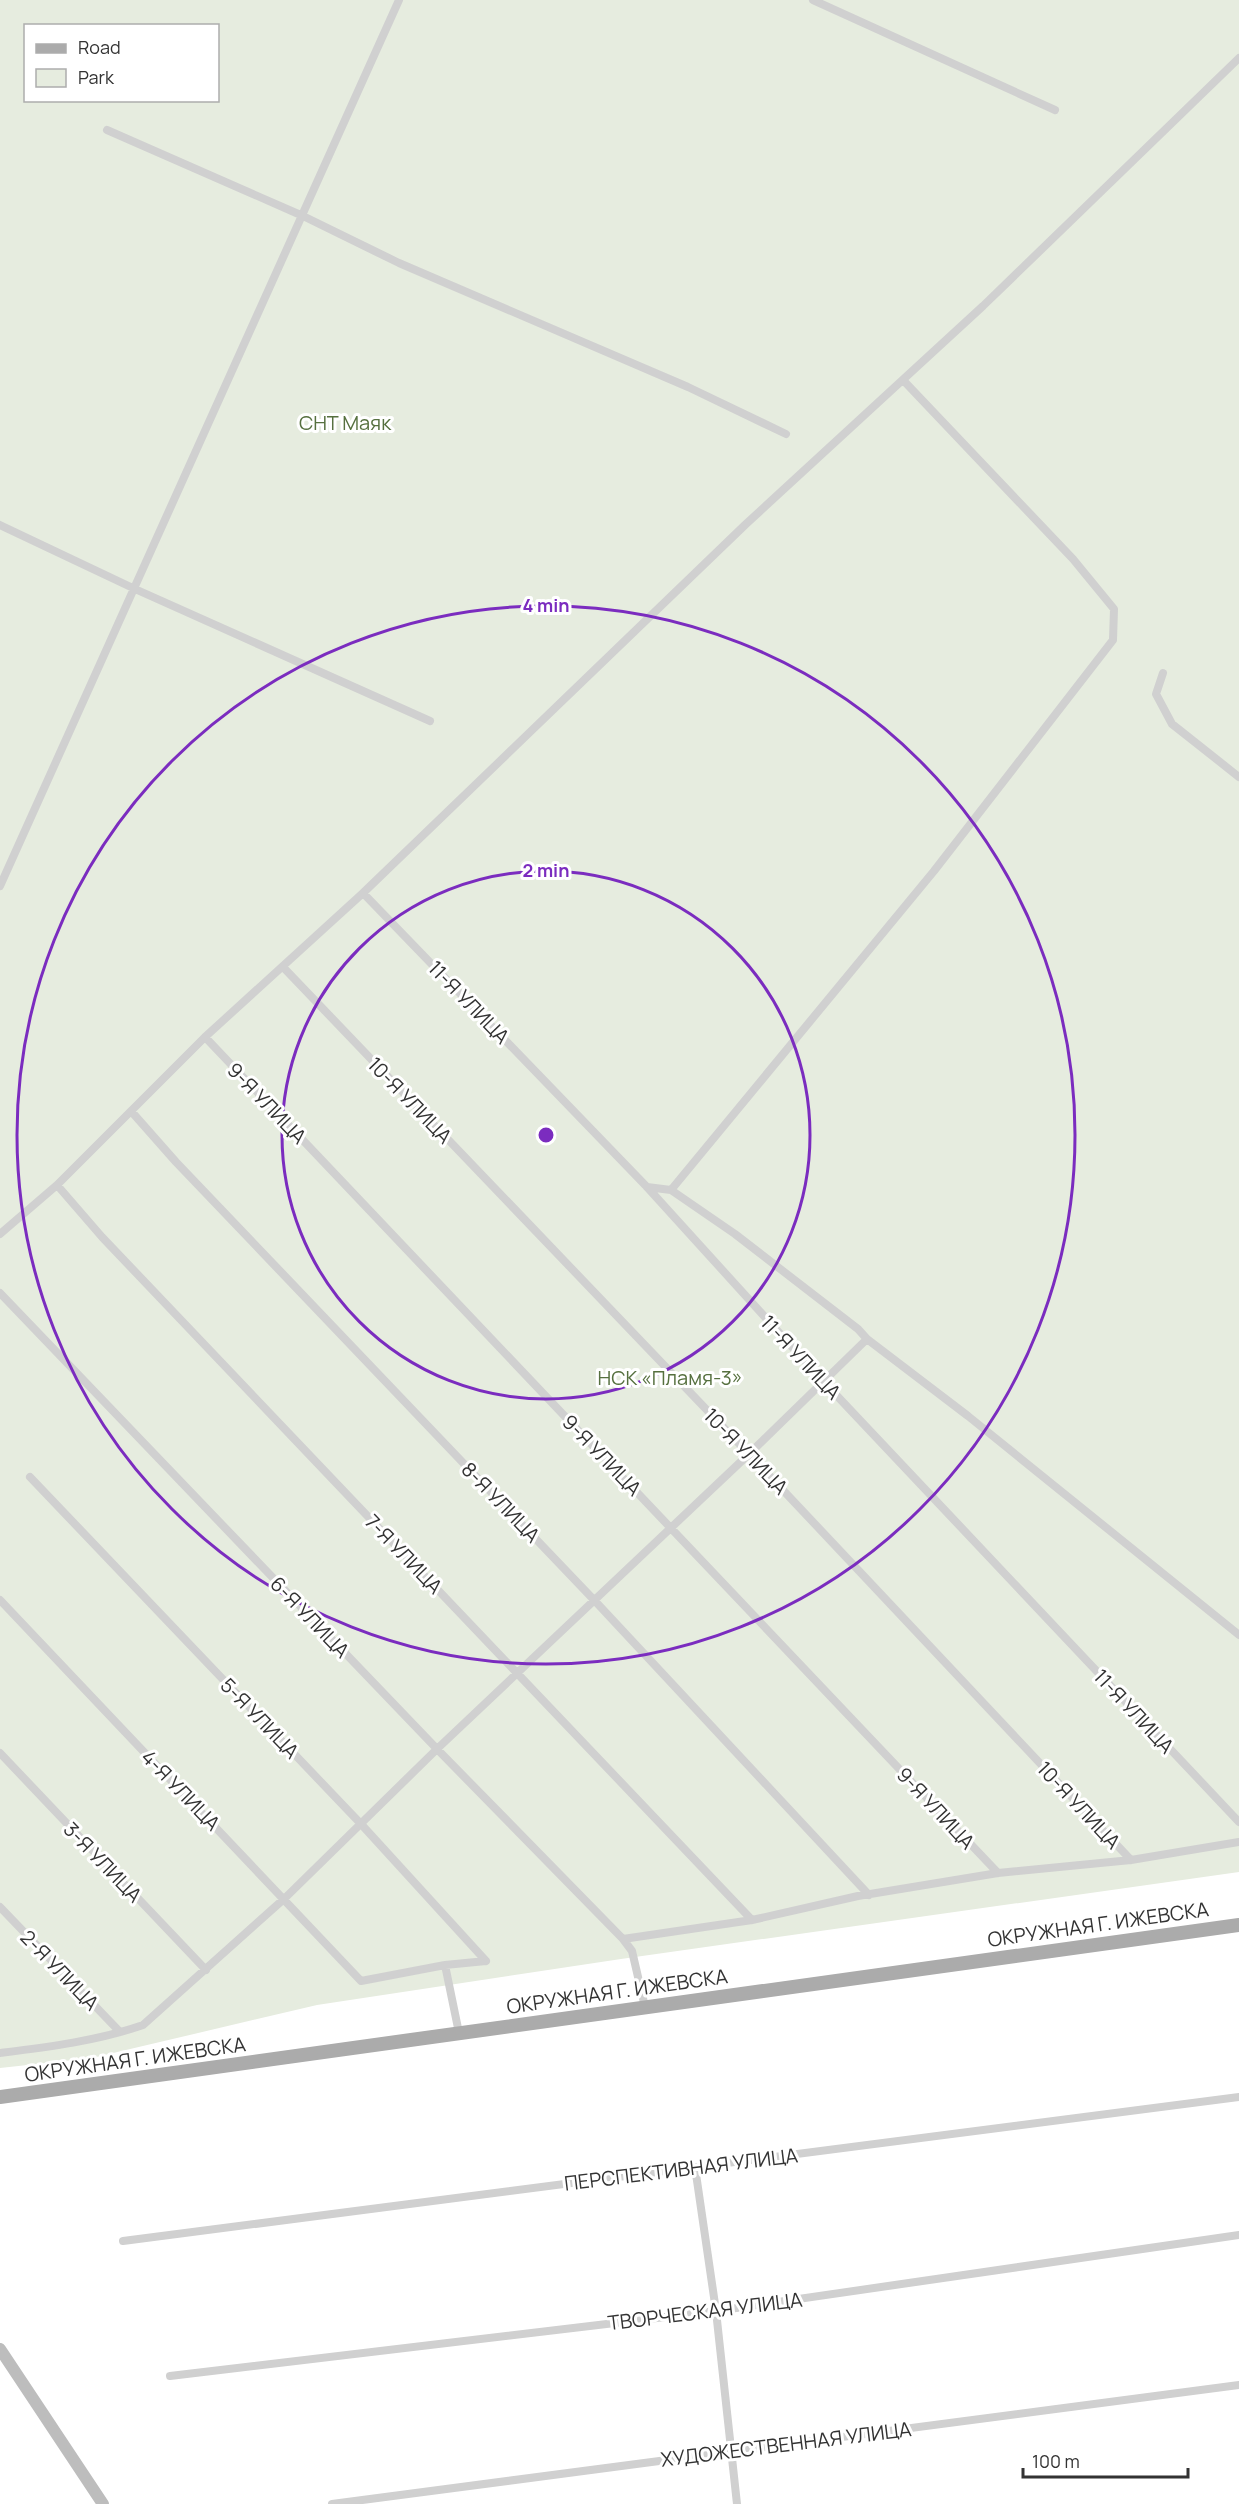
<svg xmlns="http://www.w3.org/2000/svg" width="1239" height="2504" viewBox="0 0 1239 2504" font-family="Manrope,sans-serif">
	<style>
		.green { fill: #e6ecdf; fill-rule: evenodd }
		.lines { fill: none; stroke-linecap: round; stroke-linejoin: round }
		.street { stroke: #d0d0d0; stroke-width: 8 }
		.secondary { stroke: #bdbdbd; stroke-width: 12 }
		.primary { stroke: #ababab; stroke-width: 14 }
		.ring { fill: none; stroke: #7b2cbf; stroke-width: 3 }
		.labels { text-anchor: middle; dominant-baseline: central; stroke-width: 6; stroke-linejoin: round; paint-order: stroke }
		.park-label { font-size: 20px; fill: #56703f; stroke: #fff }
		.street-label { font-size: 20px; fill: #333; stroke: #fff }
		.centre { fill: #7b2cbf; stroke: #fff; stroke-width: 3 }
		.ring-label { font-size: 18px; text-anchor: middle; font-weight: bold; fill: #7b2cbf; stroke: #fff; stroke-width: 6; stroke-linejoin: round; paint-order: stroke }
	</style>
	<rect width="100%" height="100%" fill="#fff"/>
	<path class="green" d="M0,0H1239V1872L621,1959L317,2005L92,2058L0,2068ZM26,26H218V100H26Z"/>
	<g class="lines">
		<path class="street" d="M813,0L1055,110
			M107,130L303,216L399,263L688,387L786,434
			M0,525L135,589L430,721
			M1163,673L1156,694L1172,724L1239,777
			M0,886L399,0
			M363,893L647,1187L823,1381L1239,1822
			M283,967L749,1454L1131,1860
			M205,1037L998,1873
			M131,1111L176,1162L595,1601L869,1895
			M57,1185L102,1237L752,1920
			M671,1190L934,871L1113,640L1114,609L1073,559L903,380
			M0,1234L57,1185L205,1037L363,893L746,524L983,306L1239,58
			M0,1293L437,1749L623,1939L632,1951L645,2007
			M867,1339L968,1416L1239,1635
			M30,1477L361,1824L486,1961
			M0,1600L361,1981L445,1965
			M0,1753L206,1970
			M0,1907L120,2032
			M623,1939L752,1920L858,1896L998,1873L1131,1860L1239,1842
			M459,2033L445,1965L486,1961
			M0,2053C48,2047 97,2041 143,2025L285,1898L437,1749L749,1454L867,1339L858,1329L735,1234L671,1190L647,1187
			M695,2167L716,2311L737,2504
			M123,2241L1239,2097
			M170,2376L716,2311L1239,2235
			M332,2504L1239,2385"/>
		<path class="secondary" d="M0,2349L103,2504"/>
		<path class="primary" d="M0,2097L1239,1925"/>
	</g>
	<g class="ring">
		<circle cx="546" cy="1135" r="264"/>
		<circle cx="546" cy="1135" r="529"/>
	</g>
	<g class="labels">
		<g class="park-label">
			<text x="345" y="422">СНТ Маяк</text>
			<text x="670" y="1377">НСК «Пламя-3»</text>
		</g>
		<g class="street-label">
			<text transform="translate(469 1002) rotate(46)">11-Я УЛИЦА</text>
			<text transform="translate(410 1100) rotate(46)">10-Я УЛИЦА</text>
			<text transform="translate(267 1103) rotate(46)">9-Я УЛИЦА</text>
			<text transform="translate(801 1357) rotate(47)">11-Я УЛИЦА</text>
			<text transform="translate(746 1451) rotate(46)">10-Я УЛИЦА</text>
			<text transform="translate(602 1455) rotate(46)">9-Я УЛИЦА</text>
			<text transform="translate(501 1502) rotate(46)">8-Я УЛИЦА</text>
			<text transform="translate(404 1554) rotate(46)">7-Я УЛИЦА</text>
			<text transform="translate(310 1617) rotate(46)">6-Я УЛИЦА</text>
			<text transform="translate(1134 1711) rotate(47)">11-Я УЛИЦА</text>
			<text transform="translate(260 1718) rotate(46)">5-Я УЛИЦА</text>
			<text transform="translate(181 1790) rotate(46)">4-Я УЛИЦА</text>
			<text transform="translate(1079 1805) rotate(47)">10-Я УЛИЦА</text>
			<text transform="translate(936 1808) rotate(47)">9-Я УЛИЦА</text>
			<text transform="translate(103 1862) rotate(46)">3-Я УЛИЦА</text>
			<text transform="translate(1098 1924) rotate(-8)">ОКРУЖНАЯ Г. ИЖЕВСКА</text>
			<text transform="translate(60 1970) rotate(46)">2-Я УЛИЦА</text>
			<text transform="translate(617 1991) rotate(-8)">ОКРУЖНАЯ Г. ИЖЕВСКА</text>
			<text transform="translate(135 2059) rotate(-8)">ОКРУЖНАЯ Г. ИЖЕВСКА</text>
			<text transform="translate(681 2169) rotate(-7)">ПЕРСПЕКТИВНАЯ УЛИЦА</text>
			<text transform="translate(705 2311) rotate(-7)">ТВОРЧЕСКАЯ УЛИЦА</text>
			<text transform="translate(786 2444) rotate(-7)">ХУДОЖЕСТВЕННАЯ УЛИЦА</text>
		</g>
	</g>
	<circle cx="546" cy="1135" r="9" class="centre"/>
	<g class="ring-label">
		<text x="546" y="612">4 min</text>
		<text x="546" y="877">2 min</text>
	</g>
	<rect x="24" y="24" width="195" height="78" fill="#ffffff" stroke="#adadad" stroke-width="1.5"/>
	<rect x="36" y="44" width="30" height="9" fill="#ababab" stroke="#adadad" stroke-width="1.5"/>
	<text x="78" y="54" font-size="18" fill="#333333">Road</text>
	<rect x="36" y="69" width="30" height="18" fill="#e6ecdf" stroke="#adadad" stroke-width="1.5"/>
	<text x="78" y="84" font-size="18" fill="#333333">Park</text>
	<path d="M1023 2468v9h165v-9" fill="none" stroke="#333333" stroke-width="3"/>
	<text x="1032" y="2468" font-size="18" fill="#333333" stroke="#ffffff" stroke-width="4.5" paint-order="stroke">100 m</text>
</svg>
